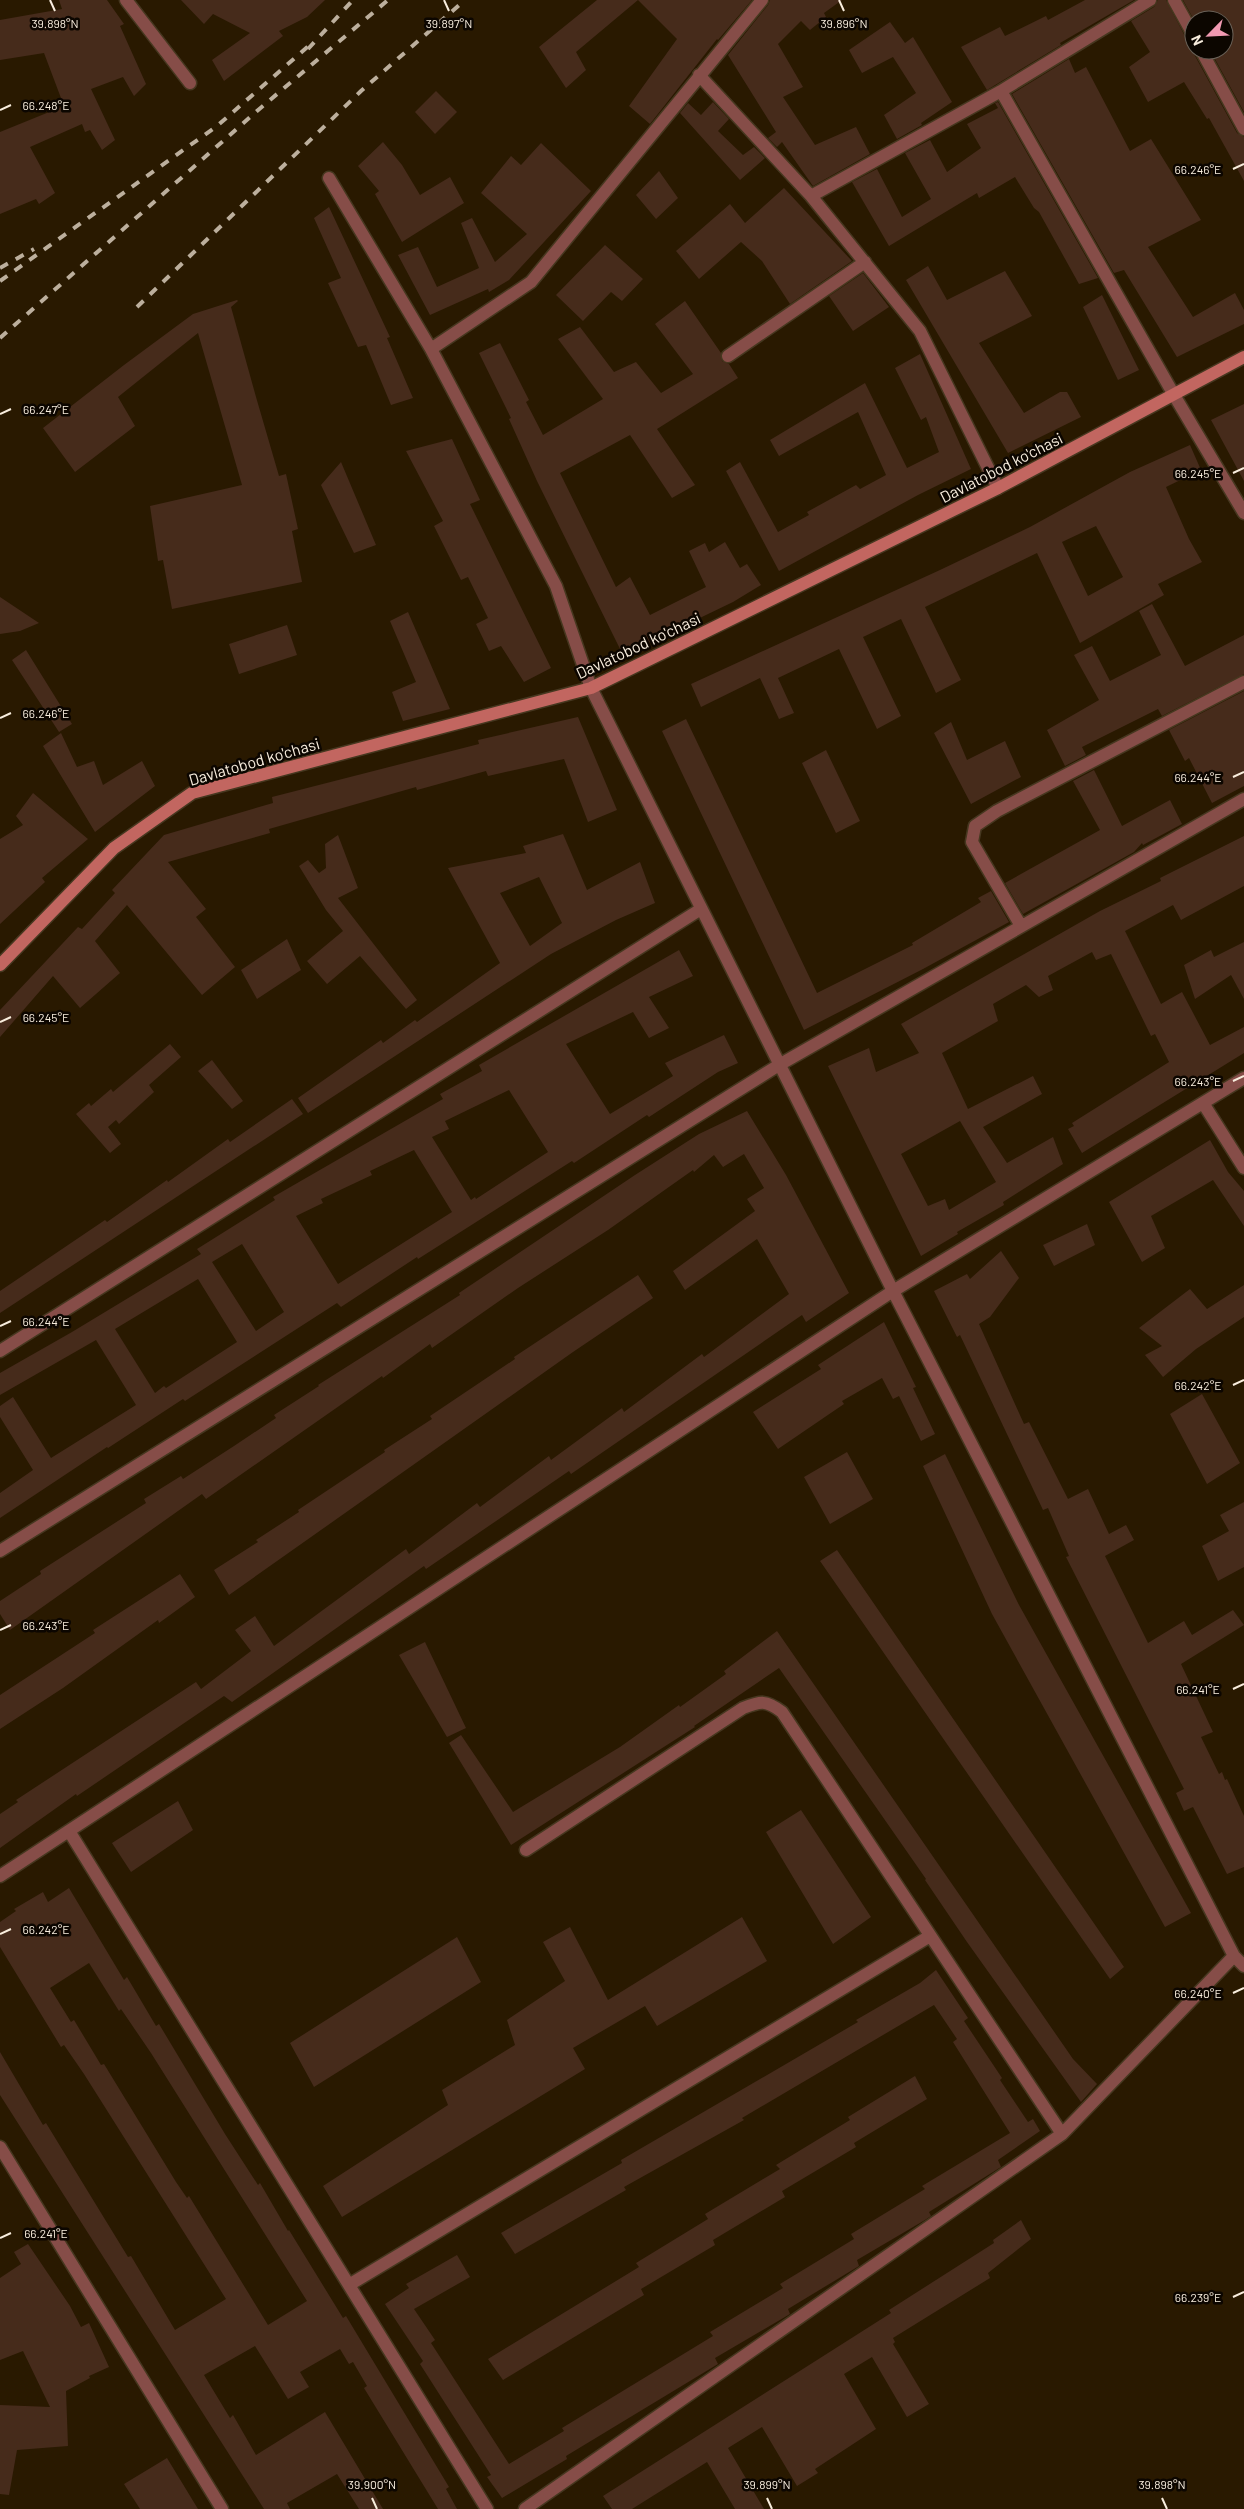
<svg xmlns="http://www.w3.org/2000/svg" width="1244" height="2509" viewBox="0 0 1244 2509" font-family="Barlow,sans-serif">
	<style>
		.building { fill: #462b1b; fill-rule: evenodd }
		.lines { fill: none; stroke-linecap: round; stroke-linejoin: round }
		.street-casing { stroke: #46371f; stroke-width: 15 }
		.secondary-casing { stroke: #46371f; stroke-width: 15 }
		.street { stroke: #864d48; stroke-width: 12 }
		.secondary { stroke: #c26660; stroke-width: 12 }
		.rail { stroke: #bcaf9d; stroke-width: 4; stroke-dasharray: 9 9; stroke-linecap: butt }
		.ticks { fill: none; stroke: #f8eddd; stroke-width: 2 }
		.labels { text-anchor: middle; dominant-baseline: central; stroke-width: 5; stroke-linejoin: round; paint-order: stroke }
		.street-label { font-size: 16px; fill: #f8eddd; stroke: #0c0600 }
		.ticks-label { font-size: 12px; text-anchor: middle; fill: #f8eddd; stroke: #0c0600; stroke-width: 5; stroke-linejoin: round; paint-order: stroke }
	</style>
	<rect width="100%" height="100%" fill="#291900"/>
	<path class="building" d="M59,0H107L124,24L120,26L146,84L134,96L123,77L91,89L115,140L102,150L90,130L85,132L82,124L30,147L55,193L39,204L36,199L0,214V132L64,106L44,53L0,60V20L62,9Z
		M181,0H325L307,17L279,31L283,36L224,81L212,60L250,33L213,14L204,24Z
		M597,0H752L718,40L717,39L650,124L629,106L677,39L638,0L576,52L586,70L566,88L539,47Z
		M770,0H842L824,13L826,17L810,30L801,21L778,44L803,87L783,97L815,145L856,127L870,154L813,186L782,142L777,147L768,138L776,132L728,55L768,5Z
		M1085,0H1134L1060,43L1061,45L987,90L961,47L1000,27L1005,36L1046,16L1048,20Z
		M1158,0H1166L1187,40L1194,44V54L1237,133L1244,137V181L1209,118L1207,119L1184,82L1148,102L1129,67L1150,52L1131,21L1154,7Z
		M1183,0H1244V112L1210,50H1224V20H1194Z
		M890,22L905,43L913,37L952,102L921,123L922,125L897,139L884,115L916,93L893,57L862,73L849,50Z
		M1069,59L1075,73L1086,67L1130,151L1151,139L1201,220L1148,247L1193,317L1235,293L1244,310V324L1177,357L1124,270L1114,273L1012,94Z
		M436,91L457,112L435,134L415,112Z
		M713,102L729,119L718,131L743,155L754,147L765,158L740,180L680,113L688,103L701,115Z
		M998,102L1098,278L1079,284L1039,212L1034,208L1015,177L979,198L977,193L889,246L852,182L877,169L902,217L931,199L905,153L930,140L947,172L981,148L967,124L998,108L995,103Z
		M383,142L402,165L420,195L450,177L464,203L402,242L375,194L379,191L358,166Z
		M541,143L591,191L509,280L489,292L488,289L430,315L398,255L418,247L437,287L479,268L461,223L472,218L495,262L527,234L481,193L511,156L521,165Z
		M659,171L678,198L656,219L636,195Z
		M784,188L852,261L790,304L762,261L741,242L699,279L676,251L730,204L745,223Z
		M329,207L390,337L387,338L413,398L391,405L366,345L358,347L328,283L341,278L314,218Z
		M605,245L643,279L622,301L611,292L583,321L556,295Z
		M928,266L947,300L1005,271L1032,316L979,343L1024,413L1060,392H1067L1081,417L1008,453L906,280Z
		M863,273L889,307L853,331L829,296Z
		M1102,295L1139,370L1118,380L1083,307Z
		M237,300L238,301L231,307L256,397L279,476L286,474L298,529L292,531L302,582L172,609L163,560L158,561L150,506L242,485L198,333L118,397L135,426L75,472L43,428L124,365L193,314Z
		M685,301L721,353L722,361L729,364L738,378L657,429L695,485L672,498L630,435L560,473L616,587L630,577L650,615L706,587L689,551L705,543L709,552L725,542L740,568L747,564L761,585L733,602L623,655L537,481L509,419L511,418L479,353L500,343L529,400L526,402L543,435L603,399L558,339L580,327L614,372L636,362L661,393L693,374L655,324Z
		M920,354L971,469L918,495L779,571L726,471L740,462L778,532L809,515L807,512L856,485L860,489L886,475L858,412L779,456L770,440L865,383L907,468L939,452L926,417L921,420L895,368Z
		M1244,404V481L1211,420Z
		M452,439L480,500L470,504L551,668L524,682L501,646L489,651L476,624L488,618L468,577L461,580L434,526L443,521L406,451Z
		M1190,445L1201,470L1166,487L1189,539L1202,562L1158,584L1164,595L1080,643L1037,553L925,607L961,680L936,693L901,619L863,637L901,716L877,729L839,649L778,678L794,713L779,719L760,678L701,707L691,684L940,570L1030,527L1130,472ZM1096,526L1123,577L1088,596L1062,542Z
		M341,462L376,545L354,553L321,485Z
		M0,597L39,623L20,631L0,634Z
		M1152,604L1185,666L1244,635V674L1162,716L1158,709L1082,747L1086,755L1065,766L1047,730L1099,700L1074,655L1092,646L1110,681L1161,655L1139,611Z
		M408,612L450,709L403,721L392,692L416,682L390,621Z
		M287,625L297,655L239,674L229,644Z
		M26,650L72,724L59,732L12,660Z
		M1244,691V786L1212,803L1189,758L1185,761L1169,730Z
		M578,717L617,810L588,822L564,759L488,776L486,771L417,790L416,787L269,829L270,833L168,862L206,909L196,917L235,967L202,995L127,905L95,941L120,973L80,1008L53,976L0,1037V1010L78,927L82,929L115,893L112,890L164,835L273,803L272,797L479,744L478,740Z
		M686,719L817,993L913,945L912,943L981,902L978,898L991,891L1009,922L923,969L804,1030L662,731Z
		M951,722L967,760L1005,741L1021,777L971,804L934,733Z
		M61,733L77,767L94,761L103,785L142,761L155,786L95,832L43,746Z
		M826,750L860,821L836,833L802,763Z
		M1094,770L1122,826L1170,800L1182,824L1143,845L1142,843L1134,852L1023,914L1005,883L1100,830L1073,781Z
		M33,793L88,839L42,878L45,882L0,924V839L23,825L16,816Z
		M563,834L587,890L640,862L655,903L616,920L551,954L308,1113L298,1098L381,1040L383,1043L415,1020L417,1022L500,963L448,868L526,853L523,846ZM539,877L562,923L530,946L500,893Z
		M338,835L358,888L338,898L417,1000L406,1009L360,956L327,984L307,961L343,931L326,910L299,866L308,860L319,873L326,868L325,844Z
		M1244,836V886L1181,920L1173,905L1125,931L1161,1004L1182,992L1210,1045L1244,1027V1053L1082,1153L1068,1129L1074,1126L1072,1123L1169,1062L1155,1034L1151,1036L1111,954L1096,960L1092,952L1048,976L1053,990L1039,997L1026,985L993,1004L998,1021L942,1053L968,1109L1033,1076L1042,1094L983,1127L1007,1163L1053,1137L1063,1164L1003,1202L1004,1205L957,1232L958,1234L921,1256L828,1066L869,1048L876,1072L919,1053L901,1024L1100,911L1161,881L1160,878ZM960,1121L996,1182L949,1210L945,1199L928,1206L901,1154Z
		M287,939L301,970L257,999L241,970Z
		M1244,942V999L1231,975L1195,999L1184,965L1211,950L1214,957Z
		M679,950L693,976L649,997L669,1028L649,1038L633,1012L566,1044L610,1114L673,1076L665,1063L724,1035L738,1063L718,1072L649,1117L647,1115L574,1163L572,1161L418,1259L417,1257L341,1307L337,1303L185,1401L183,1399L108,1448L107,1447L0,1518V1493L33,1470L0,1417V1406L13,1397L51,1458L136,1405L96,1340L0,1395V1373L72,1332L201,1254L197,1249L275,1200L273,1197L443,1099L440,1094L482,1071L479,1065ZM509,1090L548,1152L476,1199L475,1197L471,1200L432,1137L449,1129L445,1121ZM414,1150L452,1212L338,1284L296,1216L323,1203L321,1199L372,1175L370,1171ZM242,1244L284,1312L256,1331L212,1262ZM198,1279L237,1342L166,1388L164,1386L155,1393L115,1329Z
		M170,1044L181,1057L149,1085L154,1092L119,1124L116,1120L108,1127L121,1144L110,1153L76,1114L89,1103L91,1106L111,1089L113,1092Z
		M212,1060L243,1101L232,1109L198,1071Z
		M292,1099L303,1114L0,1313V1291L105,1220L107,1222L167,1180L168,1182L228,1139L230,1142Z
		M747,1111L786,1175L849,1293L806,1322L802,1315L571,1474L569,1471L426,1569L424,1566L232,1702L224,1696L77,1796L76,1794L0,1848V1814L18,1802L16,1800L196,1682L201,1689L251,1651L235,1630L255,1616L274,1646L406,1549L409,1554L477,1503L480,1507L549,1456L551,1460L622,1408L624,1412L702,1354L704,1357L789,1294L757,1239L685,1290L673,1271L755,1211L747,1199L764,1188L744,1154L723,1167L714,1155L694,1172L693,1170L608,1230L518,1288L432,1348L430,1344L383,1378L382,1376L206,1499L202,1494L10,1630L0,1614V1601L41,1574L40,1571L146,1503L144,1499L181,1476L183,1479L234,1446L276,1418L274,1415L319,1386L318,1385L460,1295L459,1293L635,1175L699,1134Z
		M1210,1140L1228,1172L1244,1191V1226L1213,1180L1151,1216L1165,1248L1142,1262L1109,1202Z
		M1087,1224L1095,1245L1054,1266L1043,1245Z
		M1001,1251L1019,1278L990,1317L979,1324L1024,1424L1029,1422L1068,1499L1088,1489L1109,1534L1126,1525L1134,1540L1105,1556L1148,1643L1184,1621L1192,1635L1233,1610L1244,1625L1181,1664L1213,1732L1201,1737L1219,1774L1222,1772L1225,1780L1227,1779L1244,1816V1867L1227,1874L1193,1807L1184,1811L1176,1793L1184,1789L1066,1557L1069,1556L1048,1508L1043,1510L960,1335L957,1337L934,1291L967,1274L970,1279Z
		M638,1275L653,1298L573,1352L229,1595L214,1570L258,1542L256,1540L299,1512L298,1510L385,1452L384,1450L432,1419L430,1416L515,1359L514,1357Z
		M1244,1285V1317L1196,1349L1163,1377L1145,1355L1162,1346L1139,1328L1190,1289L1207,1309Z
		M884,1322L916,1387L913,1388L935,1434L921,1441L899,1396L893,1399L882,1378L842,1401L844,1404L778,1449L753,1412L821,1369L818,1365Z
		M1202,1394L1240,1463L1207,1484L1170,1414Z
		M847,1452L873,1499L830,1524L804,1477Z
		M945,1454L1019,1605L1191,1913L1165,1927L992,1614L923,1466Z
		M1244,1502V1567L1218,1581L1202,1546L1229,1531L1220,1515Z
		M837,1550L1124,1967L1110,1979L820,1561Z
		M180,1574L195,1597L159,1623L158,1620L63,1688L0,1729V1695L95,1633L93,1630Z
		M777,1631L1073,2059L1097,2084L1081,2102L967,1942L925,1880L926,1879L779,1668L694,1726L695,1727L511,1845L449,1743L461,1735L513,1812L620,1747L679,1705L680,1707L726,1674L724,1671Z
		M425,1642L466,1728L447,1737L399,1655Z
		M178,1801L193,1830L131,1872L112,1843Z
		M801,1810L871,1917L833,1944L766,1832Z
		M69,1888L124,1980L127,1977L156,2026L159,2024L225,2134L258,2185L260,2183L288,2231L289,2230L343,2318L346,2316L449,2487L446,2489L457,2509H438L364,2388L367,2386L353,2362L349,2364L340,2349L300,2372L309,2387L288,2399L255,2346L204,2375L230,2418L233,2415L256,2455L325,2412L383,2509H359L337,2474L287,2503L290,2509H264L0,2095V2052L43,2125L46,2123L128,2257L131,2256L175,2330L226,2299L84,2074L64,2045L61,2047L0,1947V1922L16,1911L14,1909L43,1892L48,1902ZM89,1963L119,2011L121,2009L151,2053L307,2301L268,2325L189,2196L187,2198L176,2182L104,2064L101,2065L74,2020L71,2022L50,1988Z
		M742,1917L767,1961L657,2026L645,2006L573,2048L585,2069L342,2217L323,2186L448,2105L442,2090L515,2045L507,2020L565,1981L543,1942L570,1927L608,2000Z
		M457,1937L481,1982L314,2087L290,2043Z
		M936,1970L968,2018L964,2021L1002,2078L1000,2080L1028,2122L1033,2119L1040,2131L998,2160L1001,2167L929,2212L931,2216L925,2220L857,2260L859,2266L788,2309L790,2314L715,2358L718,2364L566,2456L567,2459L502,2498L487,2477L491,2475L420,2364L423,2361L385,2304L409,2288L406,2284L457,2255L470,2277L414,2309L435,2340L431,2343L509,2464L564,2431L562,2428L713,2336L710,2332L783,2288L780,2284L854,2239L851,2234L925,2189L922,2186L1010,2133L953,2042L957,2039L934,2005L742,2118L744,2120L624,2187L626,2190L515,2254L501,2233L622,2163L621,2160L858,2022L856,2020L920,1983Z
		M915,2076L927,2099L854,2143L856,2147L782,2191L785,2197L713,2240L715,2245L641,2289L644,2295L503,2380L488,2359L639,2267L636,2263L708,2219L705,2214L780,2169L776,2165L850,2120L848,2117Z
		M1021,2220L1031,2239L988,2273L990,2278L893,2338L895,2342L893,2344L929,2404L907,2417L872,2357L844,2374L876,2429L815,2469L818,2473L797,2486L762,2427L728,2448L764,2509H735L707,2462L632,2509H612L603,2496L891,2313L889,2310L994,2243L993,2240Z
		M28,2244L70,2306L81,2327L89,2323L109,2367L89,2376L90,2378L66,2391L68,2446L17,2450L9,2495L0,2494V2405L50,2407L23,2351L0,2360V2278L21,2264L14,2252Z
		M167,2458L198,2509H140L124,2484Z"/>
	<g class="lines">
		<defs>
			<path id="street" d="M126,0L190,83
				M1174,0L1194,36
				M1201,50L1244,129
				M699,75L811,196L920,331L998,488
				M1001,91L1174,395L1244,513
				M329,178L431,349L556,586L591,688L893,1291L1234,1956L1244,1966
				M811,196L1001,91L1150,0
				M431,349L531,282L762,0
				M728,356L865,262
				M1021,926L972,842L975,826L997,811L1244,682
				M1203,1103L1244,1168
				M0,1351L701,909
				M0,1551L779,1065L1244,799
				M69,1831L487,2509
				M526,1850L743,1708C761,1701 766,1700 782,1712L1062,2134
				M0,1876L893,1291L1244,1078
				M0,2147L222,2509
				M349,2285L930,1936
				M525,2509L1062,2134L1234,1956"/>
			<path id="secondary" d="M0,965L114,848L192,793L591,688L998,488L1244,357"/>
		</defs>
		<use href="#street" class="street-casing"/>
		<use href="#secondary" class="secondary-casing"/>
		<use href="#street" class="street"/>
		<use href="#secondary" class="secondary"/>
		<path class="rail" d="M308,49L353,0
			M0,268L34,249
			M0,281L217,126L312,43
			M137,307L361,91L465,0
			M0,338L257,111L388,0"/>
	</g>
	<path class="ticks" d="M50,0L55,11M444,0L449,11M839,0L844,11M0,110L11,105M1233,169L1244,164M0,414L11,409M1233,473L1244,468M0,718L11,713M1233,777L1244,772M0,1022L11,1017M1233,1081L1244,1076M0,1326L11,1321M1233,1385L1244,1380M0,1630L11,1625M1233,1689L1244,1684M0,1934L11,1929M1233,1993L1244,1988M0,2238L11,2233M1233,2297L1244,2292M372,2498L377,2509M767,2498L772,2509M1162,2498L1167,2509"/>
	<g class="labels">
		<g class="street-label">
			<text transform="translate(1001 467) rotate(-27)">Davlatobod ko'chasi</text>
			<text transform="translate(638 645) rotate(-25)">Davlatobod ko'chasi</text>
			<text transform="translate(254 761) rotate(-16)">Davlatobod ko'chasi</text>
		</g>
	</g>
	<g class="ticks-label">
		<text x="449" y="28">39.897°N</text>
		<text x="844" y="28">39.896°N</text>
		<text x="55" y="28">39.898°N</text>
		<text x="46" y="110">66.248°E</text>
		<text x="1198" y="174">66.246°E</text>
		<text x="46" y="414">66.247°E</text>
		<text x="1198" y="478">66.245°E</text>
		<text x="46" y="718">66.246°E</text>
		<text x="1198" y="782">66.244°E</text>
		<text x="46" y="1022">66.245°E</text>
		<text x="1198" y="1086">66.243°E</text>
		<text x="46" y="1326">66.244°E</text>
		<text x="1198" y="1390">66.242°E</text>
		<text x="46" y="1630">66.243°E</text>
		<text x="1198" y="1694">66.241°E</text>
		<text x="46" y="1934">66.242°E</text>
		<text x="1198" y="1998">66.240°E</text>
		<text x="46" y="2238">66.241°E</text>
		<text x="1198" y="2302">66.239°E</text>
		<text x="372" y="2489">39.900°N</text>
		<text x="767" y="2489">39.899°N</text>
		<text x="1162" y="2489">39.898°N</text>
	</g>
	<g transform="translate(1209 35) rotate(246)"><circle r="24" fill="#0c0600" stroke="#6a6258"/>
	<path d="M0-4L9 19L0 12L-9 19Z" fill="#f19ab2"/>
	<text y="-8" font-size="14" font-weight="bold" text-anchor="middle" fill="#f8eddd">N</text>
	</g>
</svg>
